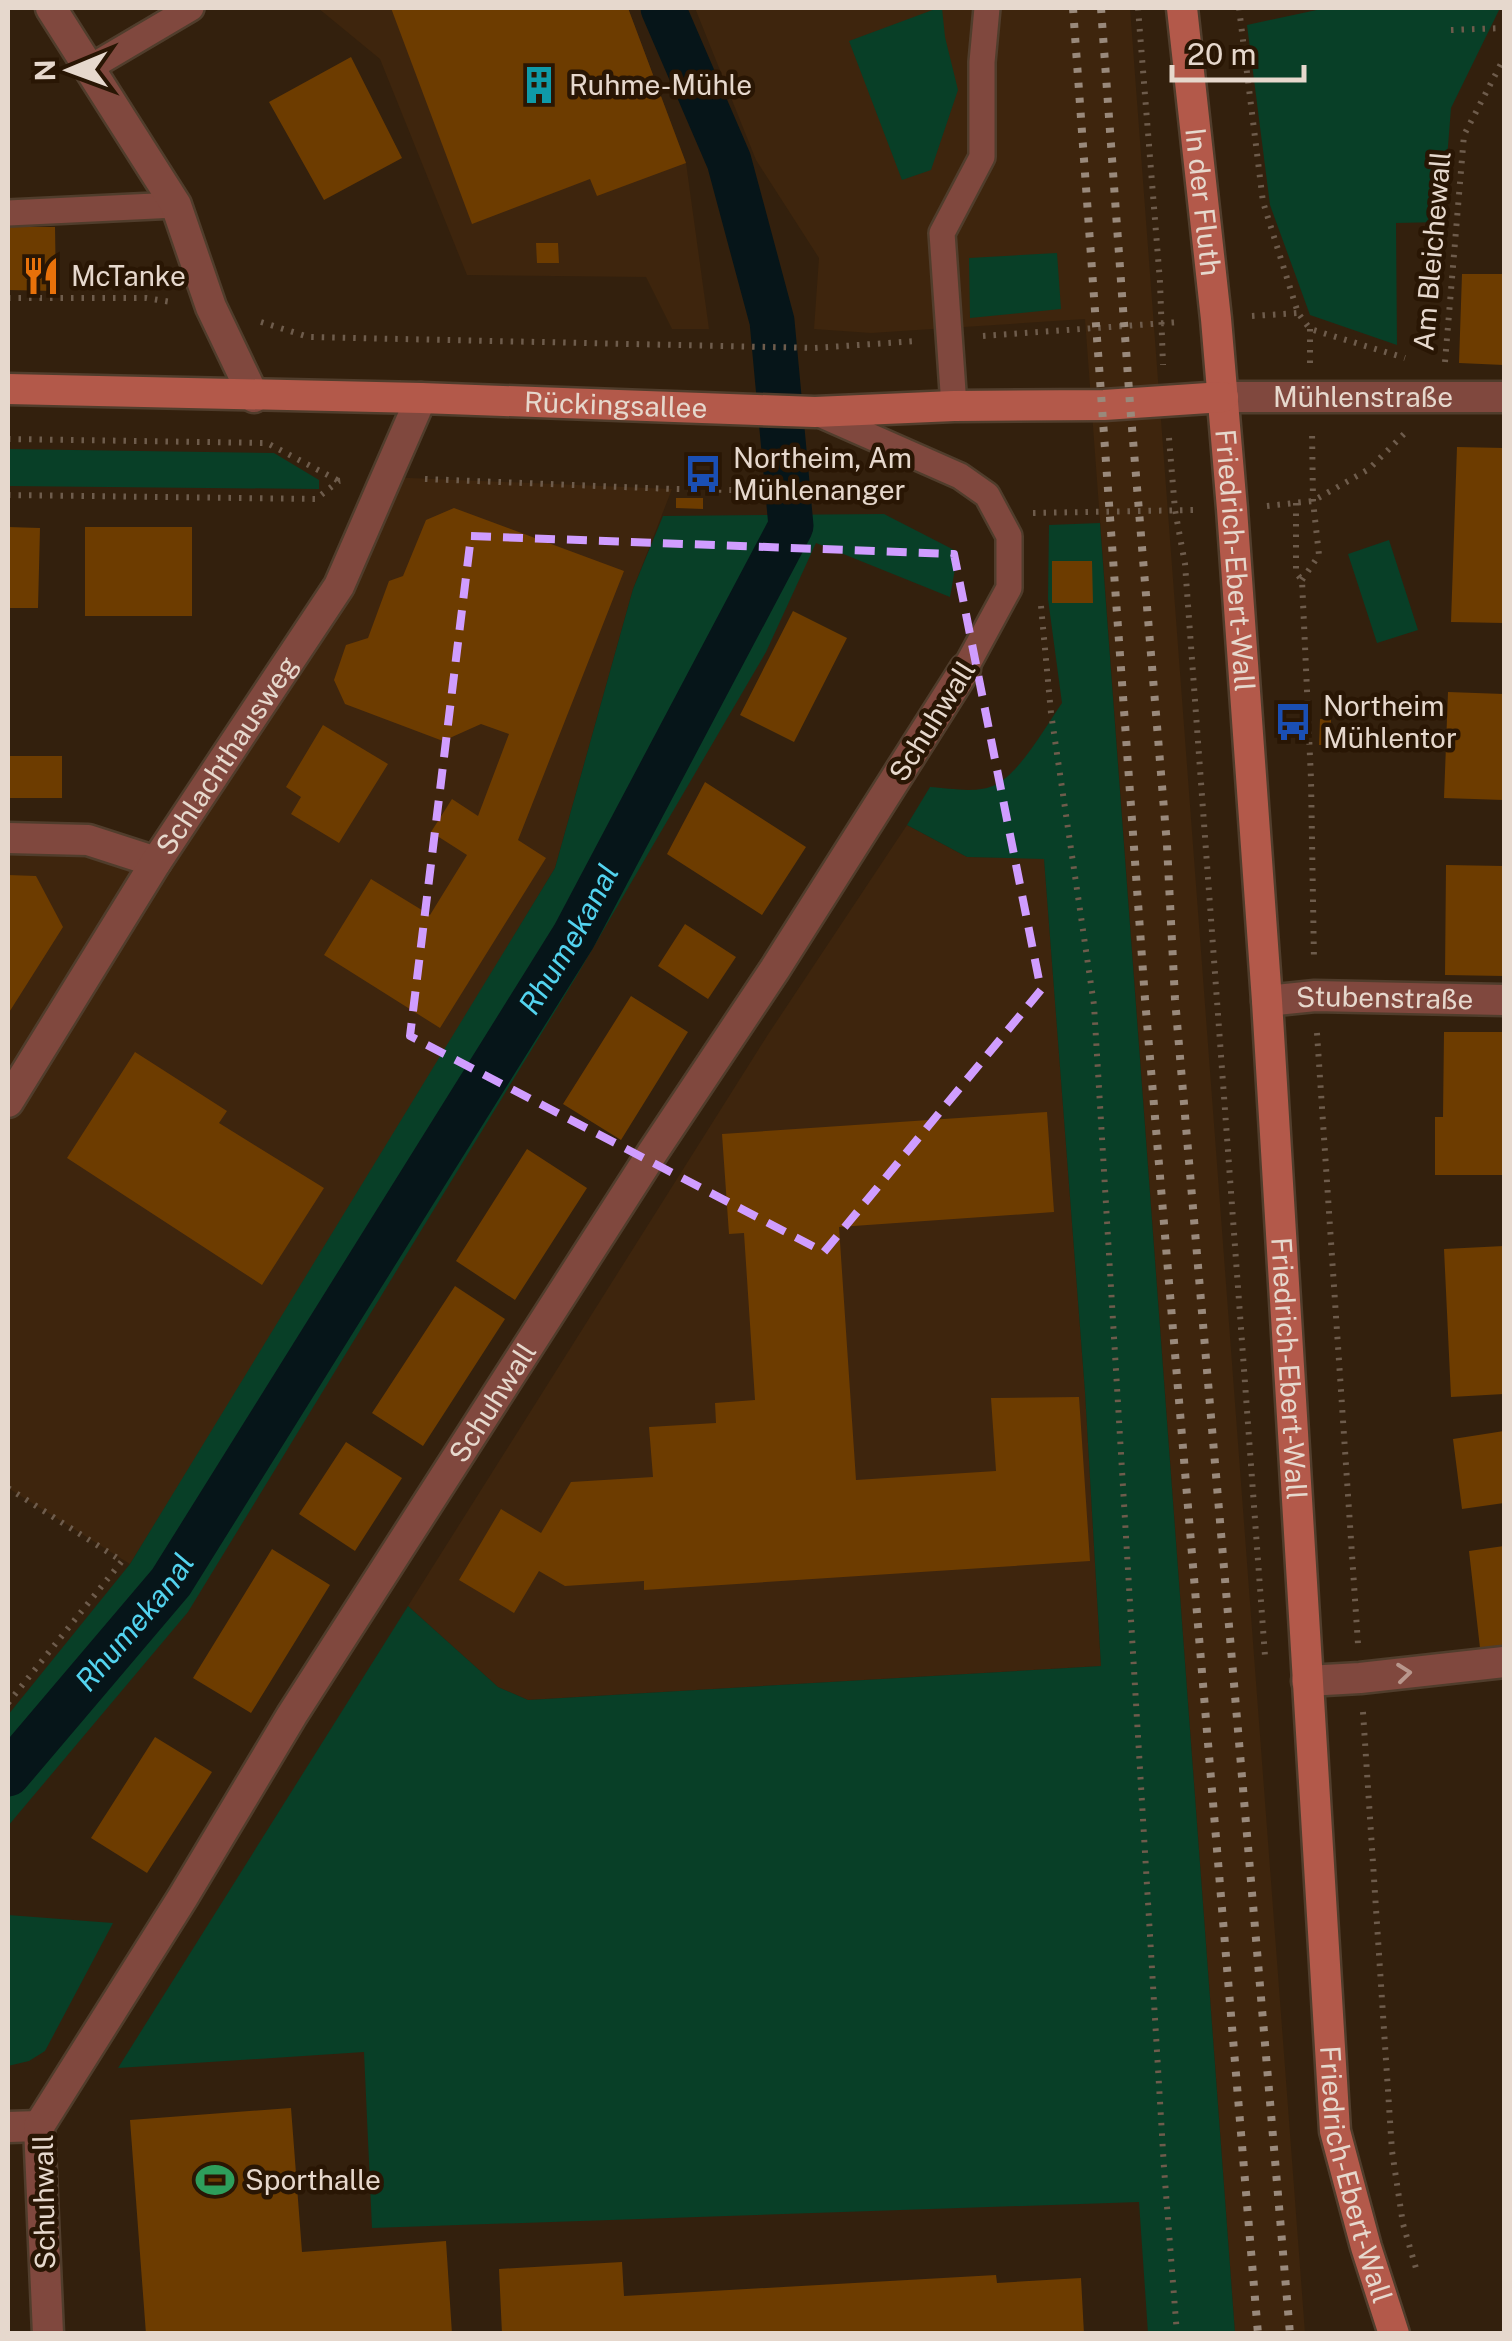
<svg xmlns="http://www.w3.org/2000/svg" width="1512" height="2341" font-family="'Public Sans',sans-serif">
<style>
.built{fill:#3e250d}
.green{fill:#083f27}
.lines{fill:none;stroke-linecap:round;stroke-linejoin:round}
.canal{stroke:#061519;stroke-width:45}
.building{fill:#6d3c00}
.lane-casing{stroke:#503d2c;stroke-width:30}
.street-casing{stroke:#503d2c;stroke-width:35}
.secondary-casing{stroke:#503d2c;stroke-width:35}
.path{stroke:#6e5c4c;stroke-width:6;stroke-dasharray:2.5 8;stroke-linecap:butt}
.lane{stroke:#80483e;stroke-width:25}
.street{stroke:#80483e;stroke-width:30}
.secondary{stroke:#b3594a;stroke-width:30}
.rail{stroke:#99897b;stroke-width:8;stroke-dasharray:5 10;stroke-linecap:butt}
.oneway{stroke:#b8978d}
.marked{fill:none;stroke:#d09dff;stroke-width:8;stroke-dasharray:20 12;stroke-linejoin:round}
.labels{text-anchor:middle;stroke-width:9;stroke-linejoin:round;paint-order:stroke}
.poi-label{font-size:28px;fill:#e6d8cd;stroke:#291604;text-anchor:start}
.street-label{font-size:28px;fill:#e6d8cd;stroke:#291604}
.water-label{font-size:30px;font-style:italic;fill:#53d3ef;stroke:#291604}
</style>
<rect width="100%" height="100%" fill="#33200d"/>
<!-- built -->
<path class="built" d="M318,8H628L686,163L709,329H672L646,277L467,275L380,59Z
M695,8H1130L1305,2333H1235L1085,319L871,333L814,329L819,258L756,160Z
M386,477L672,489L633,589L555,868L310,1275L130,1564L8,1488V838L156,861L339,586Z
M907,825L967,857L1044,858L1085,1392L1101,1666L528,1700L498,1687L408,1606L767,1036Z"/>
<!-- green -->
<path class="green" d="M938,8H942L945,37L958,90L931,170L902,180L849,41Z
M1326,8H1500L1451,108L1442,222L1396,223L1397,345L1310,315L1270,205L1247,25Z
M1057,253L1061,309L970,318L969,258Z
M8,449L274,453L319,480V489L8,486Z
M884,514L958,552L950,597L816,543L766,652L576,977L188,1612L8,1826V1715L130,1564L555,868L633,589L663,516Z
M1100,523L1235,2333H1148L1139,2202L372,2228L364,2052L118,2068L408,1606L498,1687L528,1700L1101,1666L1085,1392L1044,859L967,857L907,825L930,787C949,788 977,794 995,785C1020,773 1046,726 1062,703L1048,599L1049,525Z
M1389,540L1418,630L1377,643L1348,554Z
M8,1915L113,1923L45,2051L29,2061L8,2066Z"/>
<g class="lines">
<!-- canal -->
<path class="canal" id="s1" d="M8,1774L171,1582L574,936L791,526L772,321L729,161L663,8"/>
</g>
<!-- building -->
<path class="building" d="M391,8H628L686,163L597,196L590,179L472,224Z
M351,57L402,158L324,200L269,102Z
M8,227H55L56,291L8,290Z
M536,243H558L559,263H537Z
M1462,274H1504V365L1459,363Z
M1457,447L1504,448L1502,561H1504V623L1451,622Z
M676,498H703V509L676,508Z
M454,508L624,571L518,840L546,858L440,1028L324,955L371,879L430,915L467,855L431,832L452,799L478,816L509,734L481,724L443,741L345,704L334,680L346,645L368,638L389,581L403,576L426,520Z
M8,527L40,528L38,608H8Z
M85,527H192V616H85Z
M1052,561H1092L1093,603H1052Z
M793,611L847,638L794,742L740,715Z
M1448,692L1504,694V800L1444,798Z
M1320,719H1331V745H1319Z
M323,725L388,764L339,843L291,814L301,797L286,787Z
M8,756H62V798H8Z
M705,782L806,847L762,915L667,854Z
M1446,865L1504,866V976L1445,975Z
M8,875L36,876L63,927L8,1014Z
M685,924L736,957L708,999L658,966Z
M631,996L688,1032L621,1140L563,1104Z
M1444,1032H1504V1175H1435V1117H1443Z
M135,1052L227,1111L219,1123L324,1188L262,1285L67,1158Z
M1047,1112L1054,1212L839,1227L856,1480L996,1471L991,1398L1079,1397L1090,1561L644,1590V1581L565,1586L539,1571L514,1613L459,1580L501,1509L541,1533L571,1482L653,1477L649,1427L716,1423L715,1403L755,1400L744,1233L729,1234L722,1134Z
M527,1149L587,1188L515,1300L456,1261Z
M1504,1246V1394L1451,1397L1444,1249Z
M455,1286L505,1319L423,1446L372,1413Z
M1504,1431V1503L1462,1509L1453,1439Z
M346,1442L402,1478L355,1551L299,1514Z
M1504,1546V1645L1480,1648L1469,1551Z
M272,1549L330,1585L251,1713L193,1678Z
M155,1737L212,1772L147,1873L91,1838Z
M291,2108L302,2252L446,2241L452,2334H146L130,2120Z
M622,2262L624,2296L996,2275L997,2283L1081,2278L1084,2334H502L499,2269Z"/>
<g class="lines">
<!-- lane casing -->
<g class="lane-casing">
<path id="lane" d="M91,67L191,8
M8,213L176,205
M954,406L942,233L982,157V62L987,8
M815,412L960,476L987,495L1009,536V588L965,669"/>
</g>
<!-- street casing -->
<g class="street-casing">
<g id="street">
<path d="M51,8L176,205L211,307L254,397"/>
<path id="s2" d="M1223,397H1504"/>
<path d="M8,838L88,840L156,862"/>
<path id="s3" d="M1267,1001L1315,996L1504,1000"/>
<path id="s4" d="M8,1102L156,862L339,586L421,398"/>
<path d="M1307,1681L1360,1678L1504,1662"/>
<path d="M8,2127L39,2126"/>
<path id="s5" d="M48,2334L39,2126L183,1897L292,1715L653,1152L775,969L965,669"/>
</g>
</g>
<!-- secondary casing -->
<g class="secondary-casing">
<g id="secondary">
<path id="s6" d="M1182,8L1216,319L1232,509L1267,1001L1335,2131L1366,2247L1394,2334"/>
<path id="s7" d="M8,389L421,398L815,412L954,406L1104,405L1223,397"/>
</g>
</g>
<!-- path -->
<path class="path" d="M1138,8L1160,282L1163,365
M1239,8L1263,202L1298,313L1310,329L1405,358
M1451,30L1504,28
M8,298H146L171,302
M1252,316L1298,313
M261,322L309,337L815,348L916,341
M1310,329V363
M983,336L1180,322
M1445,362L1464,135L1504,58
M1169,438L1175,510L1185,564L1265,1656
M8,439L267,443L339,481
M425,479L672,489L907,493
M8,495L316,499L339,481L347,480
M1296,503V573L1302,580L1311,779L1314,961
M1267,506L1313,501L1369,469L1406,432
M1033,513L1195,510
M1302,580L1319,555L1313,501L1312,430
M1041,606L1051,713L1094,1005L1164,2168L1177,2334
M1317,1033L1358,1644
M8,1488L122,1561L8,1703
M1363,1712L1392,2151L1403,2224L1418,2275"/>
<!-- lane -->
<use href="#lane" class="lane"/>
<!-- street -->
<use href="#street" class="street"/>
<!-- secondary -->
<use href="#secondary" class="secondary"/>
<!-- rail -->
<path class="rail" d="M1073,8L1145,999L1258,2334
M1101,8L1130,404L1167,845L1175,999L1290,2334"/>
</g>
<!-- one-way arrows -->
<defs><path id="oneway-chevron" d="M-2-3.5L2.5 0L-2 3.5" fill="none" stroke-width="1.6" stroke-linecap="round" stroke-linejoin="round" transform="scale(2.5)"/></defs>
<use class="oneway" href="#oneway-chevron" transform="translate(1404 1673) rotate(-6)"/>
<!-- marked area -->
<path class="marked" d="M471,536L954,554L1041,990L824,1252L410,1036Z"/>
<!-- icons -->
<defs>
<g id="building-bare" transform="scale(3)"><path d="M-4-6H4V6H1V3H-1V6H-4ZM-2.5-4.3h1.7v1.8h-1.7ZM.8-4.3h1.7v1.8H.8ZM-2.5-1h1.7V.8h-1.7ZM.8-1h1.7V.8H.8Z" fill="#0f9aa8" stroke="#291604" stroke-width="2.5" paint-order="stroke"/></g>
<g id="restaurant-bare" transform="scale(3)"><path d="M-5-6h1v4h1v-4h1v4h1v-4h1v5L-1.5 .5V6h-2V.5L-5-1ZM5-6V6H3V1.5H1.5Q1.5-4 5-6Z" fill="#e8710a" stroke="#291604" stroke-width="2.5" paint-order="stroke"/></g>
<g id="bus-bare" transform="scale(3)"><path d="M-5-6H5V4H4V6H2V4H-2V6H-4V4H-5ZM-3.5-4V0h7V-4ZM-3.5 1.2v1.5H-2V1.2ZM2 1.2v1.5H3.5V1.2Z" fill="#1a4fb4" stroke="#291604" stroke-width="2.5" paint-order="stroke"/></g>
<g id="stadium-bare" transform="scale(3)"><path d="M0-5a6.5 5 0 1 0 0 10a6.5 5 0 1 0 0-10ZM-3.5-1.8h7v3.6h-7Z" fill="#2e9e5b" stroke="#291604" stroke-width="2.5" paint-order="stroke"/></g>
</defs>
<g fill-rule="evenodd">
<use href="#building-bare" x="539" y="85"/>
<use href="#restaurant-bare" x="41" y="276"/>
<use href="#bus-bare" x="703" y="474"/>
<use href="#bus-bare" x="1293" y="722"/>
<use href="#stadium-bare" x="215" y="2180"/>
</g>
<g class="labels">
<!-- poi labels -->
<g class="poi-label">
<text x="569" y="95">Ruhme-Mühle</text>
<text x="71" y="286">McTanke</text>
<text x="733" y="468">Northeim, Am<tspan x="733" dy="32">Mühlenanger</tspan></text>
<text x="1323" y="716">Northeim<tspan x="1323" dy="32">Mühlentor</tspan></text>
<text x="245" y="2190">Sporthalle</text>
</g>
<!-- street labels -->
<g class="street-label">
<text dy="10" stroke="none"><textPath href="#s6" startOffset="195">In der Fluth</textPath></text>
<text transform="translate(1432 251) rotate(-85)" y="10">Am Bleichewall</text>
<text dy="10" stroke="none"><textPath href="#s2" startOffset="140">Mühlenstraße</textPath></text>
<text dy="10" stroke="none"><textPath href="#s7" startOffset="608">Rückingsallee</textPath></text>
<text dy="10" stroke="none"><textPath href="#s6" startOffset="555">Friedrich-Ebert-Wall</textPath></text>
<text transform="translate(932 721) rotate(-58)" y="10">Schuhwall</text>
<text dy="10" stroke="none"><textPath href="#s4" startOffset="410">Schlachthausweg</textPath></text>
<text dy="10" stroke="none"><textPath href="#s3" startOffset="118">Stubenstraße</textPath></text>
<text dy="10" stroke="none"><textPath href="#s6" startOffset="1365">Friedrich-Ebert-Wall</textPath></text>
<text dy="10" stroke="none"><textPath href="#s5" startOffset="1062">Schuhwall</textPath></text>
<text dy="10" stroke="none"><textPath href="#s6" startOffset="2175">Friedrich-Ebert-Wall</textPath></text>
<text transform="translate(44 2202) rotate(-91)" y="10">Schuhwall</text>
</g>
<!-- water labels -->
<g class="water-label">
<text dy="10" stroke="none"><textPath href="#s1" startOffset="1008">Rhumekanal</textPath></text>
<text dy="10" stroke="none"><textPath href="#s1" startOffset="198">Rhumekanal</textPath></text>
</g>
</g>
<!-- border -->
<rect width="1512" height="2341" fill="none" stroke="#e6d8cd" stroke-width="20"/>
<!-- north arrow -->
<g transform="translate(70 70) rotate(269)" stroke="#291604" stroke-width="8" paint-order="stroke">
<path d="M0-8L18 38L0 25L-18 38Z" fill="#e6d8cd"/>
<text y="-15" font-size="28" font-weight="bold" text-anchor="middle" fill="#e6d8cd">N</text>
</g>
<!-- scale -->
<path d="M1172 65v15h132v-15" fill="none" stroke="#e6d8cd" stroke-width="5"/>
<text x="1187" y="65" font-size="30" fill="#e6d8cd" stroke="#291604" stroke-width="8" paint-order="stroke">20 m</text>
</svg>
